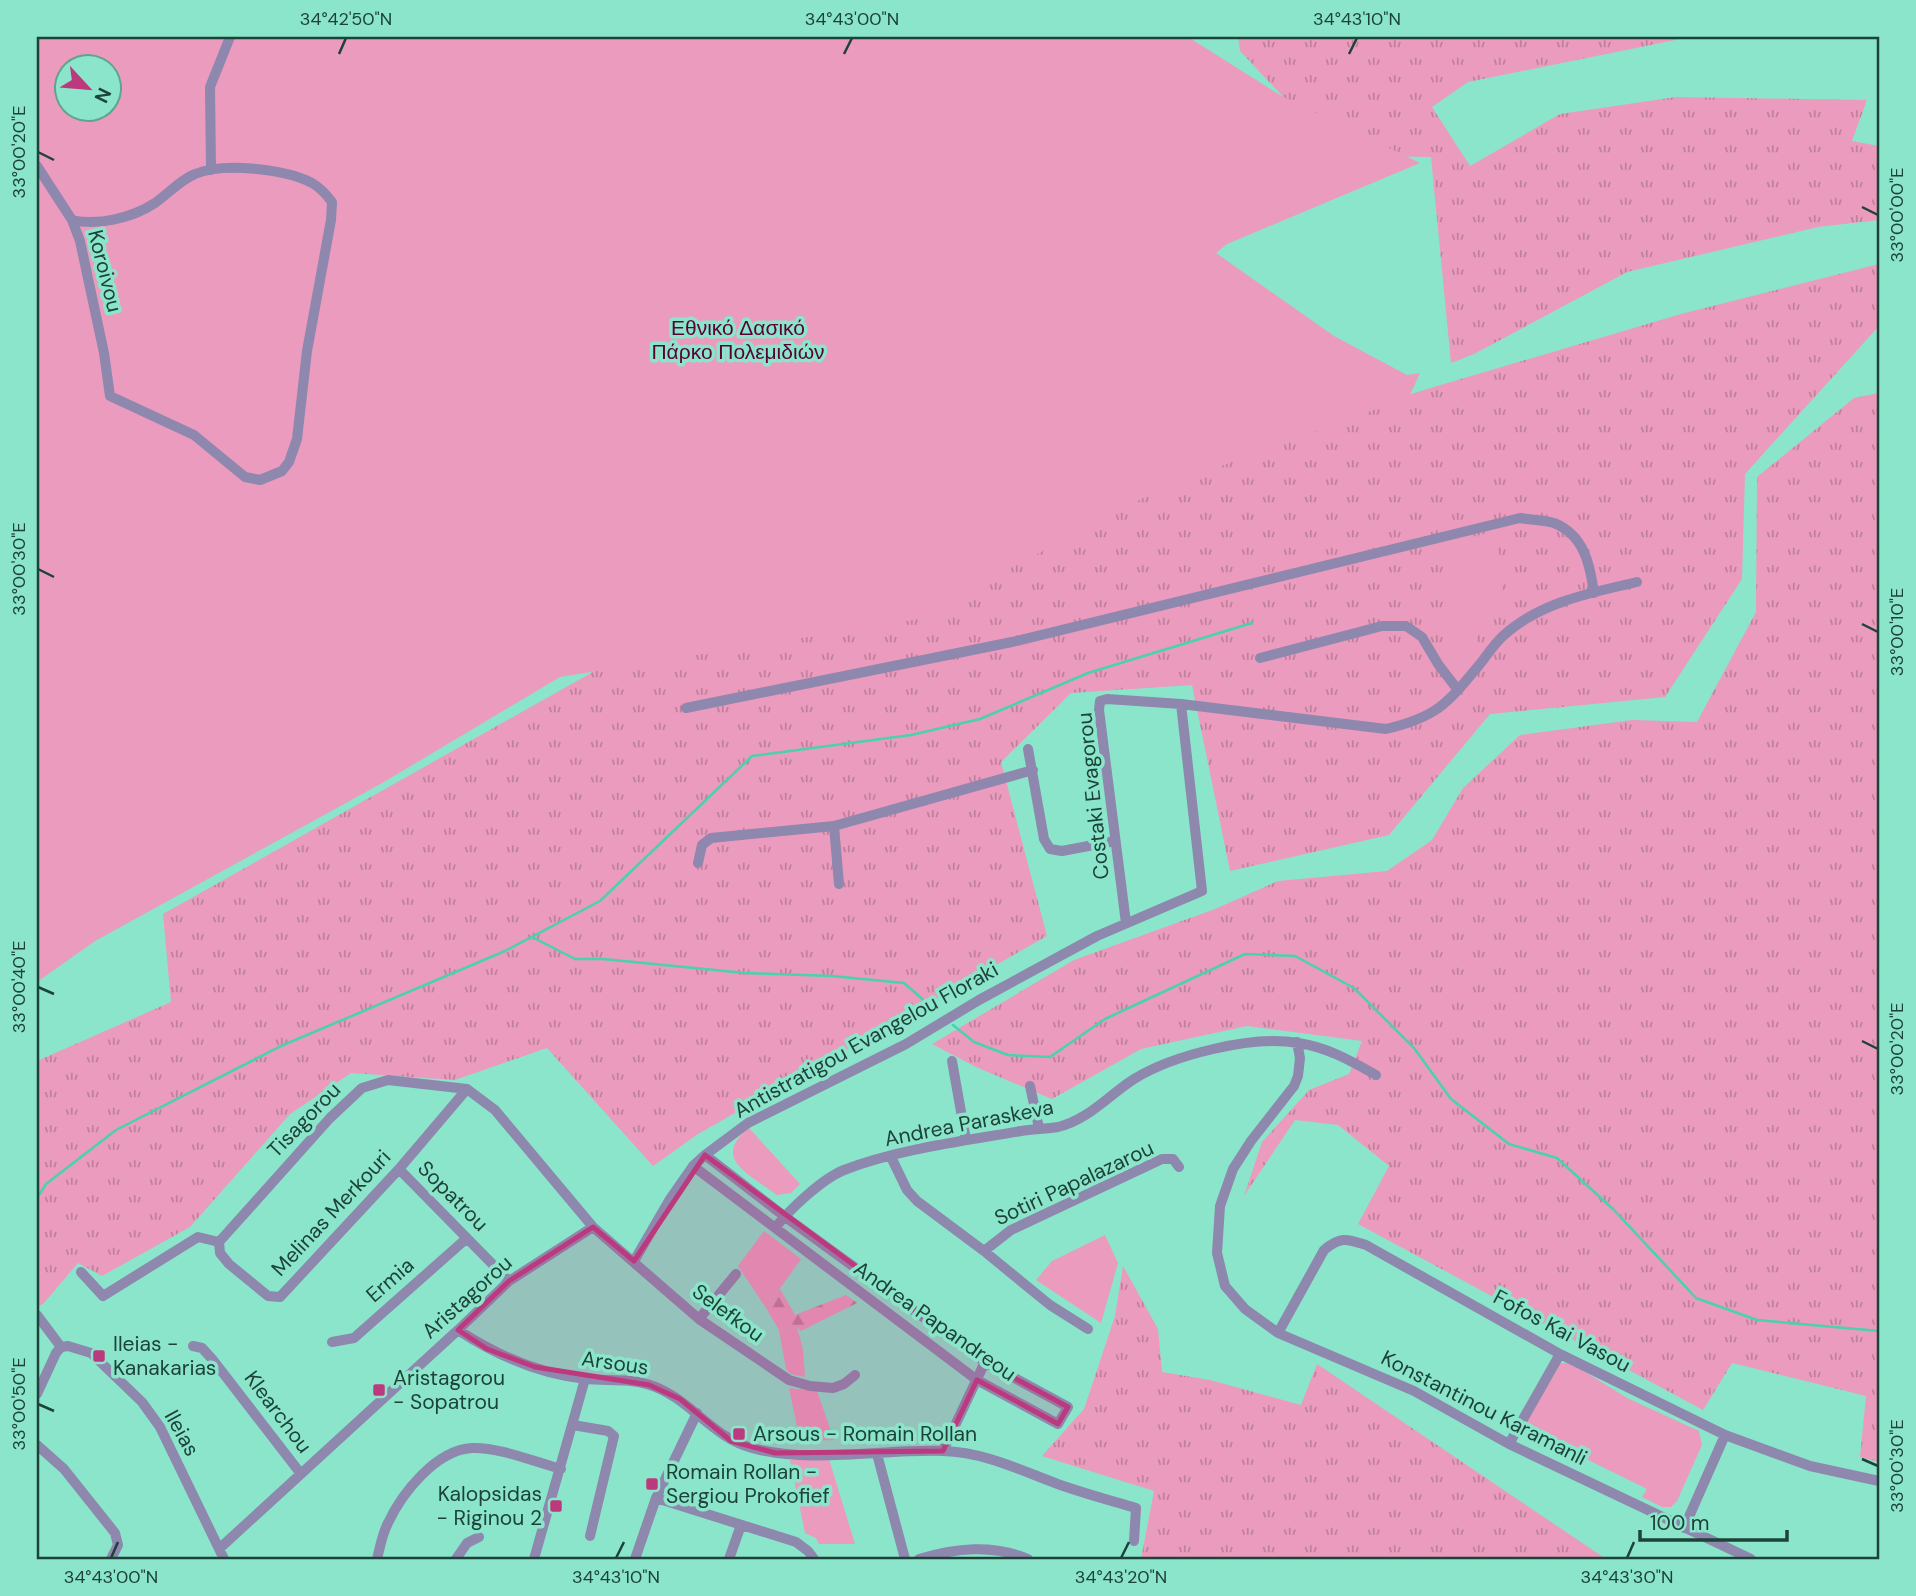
<svg xmlns="http://www.w3.org/2000/svg" width="1916" height="1596" font-family="'DM Sans',sans-serif">
<style>
.grass{fill:url(#grass-tufts)}
.forest{fill:url(#forest-firs)}
.green{fill:#eb9bbd;fill-rule:evenodd}
.lines{fill:none;stroke-linecap:round;stroke-linejoin:round}
.stream{stroke:#48d2af;stroke-width:2.5}
.minor{stroke:#8e87ae;stroke-width:10}
.marked{fill:#bd397d;fill-opacity:0.2;stroke:#bd397d;stroke-width:5;stroke-linejoin:round}
.ticks{fill:none;stroke:#1d4339;stroke-width:2.5}
.poi-dot{fill:#bd397d;stroke:#8be5ca;stroke-width:2.5}
.labels{text-anchor:middle;stroke-width:7;stroke-linejoin:round;paint-order:stroke}
.street-label{font-size:21px;fill:#1d4339;stroke:#8be5ca}
.park-label{font-size:21px;fill:#5b0035;stroke:#8be5ca}
.poi-label{font-size:21px;fill:#1d4339;stroke:#8be5ca;text-anchor:start}
.neatline{fill:none;stroke:#1d4339;stroke-width:2.5}
.ticks-label{font-size:18px;text-anchor:middle;fill:#1d4339}
</style>
<defs>
<pattern id="grass-tufts" width="24" height="20" patternUnits="userSpaceOnUse" patternTransform="scale(1.75)"><rect width="24" height="20" fill="#eb9bbd"/><path d="M3 7l-1-3M5 7V3M7 7l1-3M15 17l-1-3M17 17v-4M19 17l1-3" fill="none" stroke="#be809b"/></pattern>
<pattern id="forest-firs" width="22" height="20" patternUnits="userSpaceOnUse" patternTransform="scale(1.75)"><rect width="22" height="20" fill="#eb9bbd"/><path d="M5 1l3.5 6h-7zM16 11l3.5 6h-7z" fill="#be809b"/></pattern>
</defs>
<rect width="100%" height="100%" fill="#8be5ca"/>
<!-- grass -->
<path class="grass" d="M1238,37H1690L1468,82L1432,107L1470,166L1560,114L1676,97L1867,100L1852,141L1879,146V220L1818,227L1627,272L1474,354L1451,363L1431,157L1373,156L1308,123L1240,51Z
M1879,264V326L1745,474L1742,579L1665,697L1490,714L1389,835L1230,871L1192,685L1071,693L1001,762L1047,936L698,1134L653,1166L547,1048L455,1080L351,1073L290,1114L190,1227L102,1276L78,1263L44,1303L37,1308V1061L171,1002L163,914L623,655L852,567L1434,387L1681,314Z
M1879,393V1462L1860,1457L1866,1396L1732,1363L1703,1410L1358,1224L1389,1166L1338,1125L1295,1120L1244,1196L1262,1142L1309,1090L1349,1074L1362,1041L1247,1026L1141,1049L1052,1099L976,1067L932,1044L1074,960L1215,909L1278,881L1387,871L1432,840L1463,788L1520,735L1632,720L1697,722L1756,612L1757,477L1854,398Z
M1123,1266L1158,1329L1162,1372L1210,1380L1301,1405L1317,1364L1606,1559H1141L1154,1491L1042,1456L1084,1409L1115,1316Z"/>
<!-- forest -->
<path class="forest" d="M780,1289L795,1315L846,1295L857,1303L801,1331L797,1327L779,1330L766,1308Z"/>
<!-- green -->
<path class="green" d="M37,37H1188L1280,95L1420,163L1227,244L1216,253L1334,336L1407,375L1420,373L1409,397L1164,487L913,620L560,677L384,782L95,941L37,982ZM66,66H108V108H66Z
M1497,531L1505,615L1497,616L1477,637L1478,647C1469,658 1464,670 1448,664L1443,544Z
M749,1128L800,1184L791,1193L777,1195C751,1175 710,1159 749,1128Z
M764,1231L801,1259L766,1308L738,1266Z
M1105,1235L1118,1263L1101,1323L1036,1280L1052,1261Z
M797,1327L803,1350L805,1377L791,1374L786,1369L779,1330Z
M1558,1363H1571L1627,1398L1699,1431L1702,1445L1677,1501L1671,1507H1662L1642,1497L1647,1489L1564,1448L1559,1455L1523,1436L1521,1427Z
M789,1388L817,1391L834,1440L800,1441Z
M829,1459L855,1544H819L816,1538L805,1533L790,1460Z"/>
<g class="lines">
<!-- stream -->
<path class="stream" d="M532,937L575,959H603L745,973L832,976L904,983L935,1010
M953,1025L974,1042L1008,1055L1050,1057L1105,1019L1245,954L1295,956L1354,988L1414,1048L1451,1099L1509,1144L1557,1158L1614,1210L1696,1298L1757,1320L1879,1331
M37,1198L46,1184L116,1130L281,1046L505,951L600,901L752,756L911,735L980,719L1088,673L1252,623"/>
<!-- minor -->
<path class="minor" d="M37,166L72,220L80,241L104,353L110,396L194,435L245,477L260,480L282,471L289,462L297,439L307,351L331,220L332,202C326,194 321,188 312,183C285,169 223,162 195,174C180,180 168,194 155,203C132,218 98,226 72,220
M211,170L210,87L230,37
M1260,658L1382,626H1406L1422,637L1438,664L1458,690
M686,708L1012,642L1520,518C1531,520 1544,520 1554,523C1584,535 1590,564 1594,593
M1028,749L1044,839L1050,849L1062,851L1115,841
M834,826L839,884
M698,863L702,845L711,838L834,826L1033,770
M1126,923L1099,710L1100,701L1107,699L1181,704L1386,729C1437,717 1447,704 1480,664C1487,655 1495,643 1504,635C1541,602 1590,593 1637,582
M1297,1042L1300,1058L1298,1076L1294,1086L1251,1141L1233,1169L1220,1206L1217,1253L1225,1286L1245,1309L1278,1333L1414,1391L1509,1444L1751,1559
M952,1061L966,1140
M1030,1086L1039,1128
M891,1157L907,1190L917,1201L984,1251L1050,1305L1088,1329
M693,1166L977,1380L1058,1424L1068,1407L985,1362L784,1216L705,1155
M399,1169L509,1281
M775,1228C790,1209 822,1179 844,1170C898,1149 964,1141 1021,1131C1033,1129 1046,1129 1058,1127C1088,1120 1109,1095 1134,1079C1173,1055 1252,1035 1298,1043C1327,1047 1351,1061 1376,1075
M219,1242L330,1118L362,1088L388,1080L467,1089L495,1110L593,1227L699,1319L789,1380L810,1386L833,1388L844,1384L855,1375
M219,1242L220,1253L229,1264L268,1296L280,1297L399,1169L467,1089
M984,1251L1011,1230L1162,1159H1173L1179,1167
M634,1261L670,1199L693,1166L705,1155L748,1123L906,1044L979,1000L1097,936L1202,891L1181,704
M81,1272L103,1296L198,1237L219,1242
M37,1315L61,1347
M699,1319L736,1274
M458,1330C496,1355 540,1374 586,1379C607,1381 629,1378 650,1385C690,1398 711,1437 752,1448C811,1464 883,1449 943,1451C983,1452 1018,1469 1055,1483C1082,1493 1109,1500 1136,1508L1134,1541
M1278,1333L1324,1250C1341,1236 1347,1239 1366,1245L1560,1354L1725,1435L1810,1466L1879,1481
M332,1342L354,1338L467,1238
M193,1346L202,1348L213,1360L301,1474
M37,1394L56,1353L61,1347L68,1346L91,1353L142,1402L160,1427L224,1559
M573,1425L608,1431L614,1436L590,1536
M1509,1444L1560,1354
M37,1445L64,1469L115,1533L118,1545L111,1559
M943,1451L985,1362
M877,1454L905,1559
M656,1498L796,1542L808,1551L814,1559
M1684,1528L1725,1435
M220,1548L458,1330L509,1281L593,1227
M377,1559C380,1548 382,1534 388,1523C402,1493 436,1450 472,1448C499,1447 535,1462 561,1469
M456,1559L467,1543L479,1537
M534,1559L585,1379
M635,1559L656,1498L697,1413
M729,1559L741,1525
M919,1559C956,1548 992,1544 1028,1559"/>
</g>
<!-- marked area -->
<path class="marked" d="M705,1155L985,1362L1068,1407L1058,1424L977,1380L943,1451L775,1453L731,1441L680,1399L649,1385L535,1367L487,1349L458,1330L509,1281L593,1227L634,1261Z"/>
<!-- ticks -->
<path class="ticks" d="M339,54L346,38M844,54L852,38M1349,54L1357,38M38,152L54,160M1862,207L1878,215M38,569L54,577M1862,624L1878,632M38,987L54,994M1862,1041L1878,1049M38,1404L54,1411M1862,1459L1878,1466M111,1558L118,1542M616,1558L624,1542M1121,1558L1129,1542M1627,1558L1634,1542"/>
<!-- markers -->
<g class="poi-dot">
<rect x="92" y="1349" width="14" height="14" rx="3.5"/>
<rect x="372" y="1383" width="14" height="14" rx="3.5"/>
<rect x="732" y="1427" width="14" height="14" rx="3.5"/>
<rect x="645" y="1477" width="14" height="14" rx="3.5"/>
<rect x="549" y="1499" width="14" height="14" rx="3.5"/>
</g>
<g class="labels">
<!-- street labels -->
<g class="street-label">
<text transform="translate(105 271) rotate(76)" y="7">Koroivou</text>
<text transform="translate(1093 796) rotate(-96)" y="7">Costaki Evagorou</text>
<text transform="translate(866 1040) rotate(-29)" y="7">Antistratigou Evangelou Floraki</text>
<text transform="translate(304 1120) rotate(-46)" y="7">Tisagorou</text>
<text transform="translate(969 1123) rotate(-11)" y="7">Andrea Paraskeva</text>
<text transform="translate(1074 1183) rotate(-25)" y="7">Sotiri Papalazarou</text>
<text transform="translate(453 1196) rotate(45)" y="7">Sopatrou</text>
<text transform="translate(331 1213) rotate(-47)" y="7">Melinas Merkouri</text>
<text transform="translate(390 1280) rotate(-41)" y="7">Ermia</text>
<text transform="translate(467 1297) rotate(-42)" y="7">Aristagorou</text>
<text transform="translate(728 1313) rotate(36)" y="7">Selefkou</text>
<text transform="translate(935 1321) rotate(35)" y="7">Andrea Papandreou</text>
<text transform="translate(1562 1331) rotate(28)" y="7">Fofos Kai Vasou</text>
<text transform="translate(615 1363) rotate(8)" y="7">Arsous</text>
<text transform="translate(1484 1408) rotate(27)" y="7">Konstantinou Karamanli</text>
<text transform="translate(278 1412) rotate(53)" y="7">Klearchou</text>
<text transform="translate(182 1433) rotate(61)" y="7">Ileias</text>
</g>
<!-- park labels -->
<g class="park-label">
<text x="738" y="335">Εθνικό Δασικό<tspan x="738" dy="24">Πάρκο Πολεμιδιών</tspan></text>
</g>
<!-- poi labels -->
<g class="poi-label">
<text x="113" y="1351">Ileias -<tspan x="113" dy="24">Kanakarias</tspan></text>
<text x="393" y="1385">Aristagorou<tspan x="393" dy="24">- Sopatrou</tspan></text>
<text x="753" y="1441">Arsous - Romain Rollan</text>
<text x="666" y="1479">Romain Rollan -<tspan x="666" dy="24">Sergiou Prokofief</tspan></text>
<text x="542" y="1501" text-anchor="end">Kalopsidas<tspan x="542" dy="24">- Riginou 2</tspan></text>
</g>
</g>
<!-- border -->
<rect width="1916" height="1596" fill="none" stroke="#8be5ca" stroke-width="77"/>
<!-- north arrow -->
<g transform="translate(88 88) rotate(116)"><circle r="33" fill="#8be5ca" stroke="#5fa490" stroke-width="2"/>
<path d="M0-5L12 26L0 18L-12 26Z" fill="#bd397d"/>
<text y="-10" font-size="19" font-weight="bold" text-anchor="middle" fill="#1d4339">N</text>
</g>
<!-- scale -->
<path d="M1640 1530v10h147v-10" fill="none" stroke="#1d4339" stroke-width="3.5"/>
<text x="1650" y="1530" font-size="21" fill="#1d4339" stroke="#8be5ca" stroke-width="5" paint-order="stroke">100 m</text>
<rect x="38" y="38" width="1840" height="1520" class="neatline"/>
<g class="ticks-label">
<text x="346" y="25">34°42'50"N</text>
<text x="852" y="25">34°43'00"N</text>
<text x="1357" y="25">34°43'10"N</text>
<text transform="translate(19 152) rotate(-90)" y="6">33°00'20"E</text>
<text transform="translate(1897 215) rotate(-90)" y="6">33°00'00"E</text>
<text transform="translate(19 569) rotate(-90)" y="6">33°00'30"E</text>
<text transform="translate(1897 632) rotate(-90)" y="6">33°00'10"E</text>
<text transform="translate(19 987) rotate(-90)" y="6">33°00'40"E</text>
<text transform="translate(1897 1049) rotate(-90)" y="6">33°00'20"E</text>
<text transform="translate(19 1404) rotate(-90)" y="6">33°00'50"E</text>
<text transform="translate(1897 1466) rotate(-90)" y="6">33°00'30"E</text>
<text x="111" y="1583">34°43'00"N</text>
<text x="616" y="1583">34°43'10"N</text>
<text x="1121" y="1583">34°43'20"N</text>
<text x="1627" y="1583">34°43'30"N</text>
</g>
</svg>
